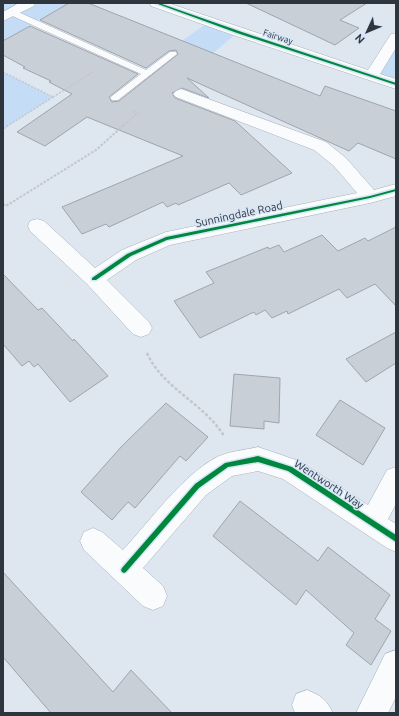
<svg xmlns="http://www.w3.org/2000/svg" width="399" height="716" font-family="Ubuntu,sans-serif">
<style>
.green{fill:#c5dcf6}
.building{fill:#c9cfd6;stroke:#9fa5ac}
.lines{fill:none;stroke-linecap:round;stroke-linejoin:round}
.lane-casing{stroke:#a9b0b7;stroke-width:1}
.street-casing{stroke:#a9b0b7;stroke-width:1}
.path-far2{stroke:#c3c6cb;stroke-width:1.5;stroke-dasharray:2 1.5;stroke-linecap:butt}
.path-far1{stroke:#c3c6cb;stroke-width:2;stroke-dasharray:2.5 1.5;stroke-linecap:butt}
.path{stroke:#c3c6cb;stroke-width:2.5;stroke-dasharray:3 2;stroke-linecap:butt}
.lane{fill:#fafbfd;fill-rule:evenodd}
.street{fill:#fafbfd;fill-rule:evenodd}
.cycleway-casing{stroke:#d6e6f7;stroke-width:3}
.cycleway{fill:#00873e;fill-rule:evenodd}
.labels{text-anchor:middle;stroke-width:3;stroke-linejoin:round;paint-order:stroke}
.far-street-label{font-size:9px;fill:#2f353c;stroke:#d6e6f7}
.street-label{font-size:11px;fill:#2f353c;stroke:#d6e6f7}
</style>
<rect width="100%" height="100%" fill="#dee6ef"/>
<!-- green -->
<path class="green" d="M3,3H69L3,41Z
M209,22L238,32L204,61L170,49Z
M396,37V84L371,76Z
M3,72L53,97L3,129Z"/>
<!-- building -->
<path class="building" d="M69,3H88L320,96L325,86L396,111V159L358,143L349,151L187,78L209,98L182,88L172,93L175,98L235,121L292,173L241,195L229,183L178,205L176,203L167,207L163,202L109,227L106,224L82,234L62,207L183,156L87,117L45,146L17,132L72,94L49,82L51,81L23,68L25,67L3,55V41L30,26L138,74L109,97L112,102L119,101L178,54L176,50L169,51L146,68L40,20Z
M246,3H367L340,20L359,28L335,45Z
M396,227V306L375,284L347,298L339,289L288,314L287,311L272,318L265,310L256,315L254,312L200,338L174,301L214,283L206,272L268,247L269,249L279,245L284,252L322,235L338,251L365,238L368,241Z
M3,274L38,310L42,308L73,341L74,339L108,376L70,402L38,364L34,367L29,361L22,366L3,344Z
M396,332V363L366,382L346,359Z
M234,374L280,378L279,423L264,421V429L230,426Z
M340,400L385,428L363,465L316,435Z
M166,403L208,437L186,461L180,456L135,508L128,502L112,520L81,492L122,446Z
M240,501L318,561L328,547L390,595L375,619L391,631L371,665L346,645L354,633L306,590L296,605L213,536Z
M3,572L113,692L131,670L172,713H51L3,657Z"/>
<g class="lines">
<!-- lane casing -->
<g class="lane-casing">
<path id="lane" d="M8,10H14L146,70L170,52H176L177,54L118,100H112L110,98L112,96L141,74L8,14Z"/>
</g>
<!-- street casing -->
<g class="street-casing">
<path id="street" d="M19,3H35L34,6L3,21V12Z
M150,3H168L368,70L391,34L396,33V48L380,74L396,79V89L233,35L151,6Z
M181,89L326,142L346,158L374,190L396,184V196L370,203L170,245L136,260L107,280L149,322L152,328L149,334L141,337L133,334L87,284L30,231L28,226L30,221L37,219L44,221L95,268L122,250L166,232L357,193L334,166L314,150L176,97L173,94L176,91Z
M258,447L299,461L368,505L387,470L396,467V504L388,519L396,524V552L387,548L283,479L258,471L232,476L206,495L143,568L163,586L167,596L163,606L153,610L143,606L84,550L80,541L84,532L93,528L102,532L123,550C150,521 184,473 219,456C231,451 245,450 258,447Z
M396,650V697L388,713H356L385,654Z
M307,690C320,695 327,700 333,713H295L292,705L296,694Z"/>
</g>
<!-- path-far2 -->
<path class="path-far2" d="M3,72L53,97L9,125
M53,97L93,72
M124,125L138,113L132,111"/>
<!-- path-far1 -->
<path class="path-far1" d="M3,129L10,124
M3,204L6,206L96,150L125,124"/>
<!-- path -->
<path class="path" d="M147,353C162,388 204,403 224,436"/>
<!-- lane -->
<use href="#lane" class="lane"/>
<!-- street -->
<use href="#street" class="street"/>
<!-- cycleway casing -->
<g class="cycleway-casing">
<path id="cycleway" d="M155,3H159L239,31L396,83V85L237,33Z
M396,189V191L370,198L167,240L131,256L96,280H92V278L127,254L166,237L370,196Z
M258,456L292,467L396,535V542L288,471L258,462L228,467L199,488L126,572L124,573L122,572L121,570L122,568L195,484L225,463Z"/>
</g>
<!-- cycleway -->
<use href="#cycleway" class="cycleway"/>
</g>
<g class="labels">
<!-- far-street labels -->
<g class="far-street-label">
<text transform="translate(278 37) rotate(18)" y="3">Fairway</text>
</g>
<!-- street labels -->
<g class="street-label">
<text transform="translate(239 214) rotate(-12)" y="4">Sunningdale Road</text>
<text transform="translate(329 484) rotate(33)" y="4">Wentworth Way</text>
</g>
</g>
<!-- border -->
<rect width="399" height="716" fill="none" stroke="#2f353c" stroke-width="8"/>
<!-- north arrow -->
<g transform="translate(367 32) rotate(226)" stroke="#d6e6f7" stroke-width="3" paint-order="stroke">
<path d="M0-3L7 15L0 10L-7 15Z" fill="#2f353c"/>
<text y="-6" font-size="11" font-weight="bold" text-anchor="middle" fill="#2f353c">N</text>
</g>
</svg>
